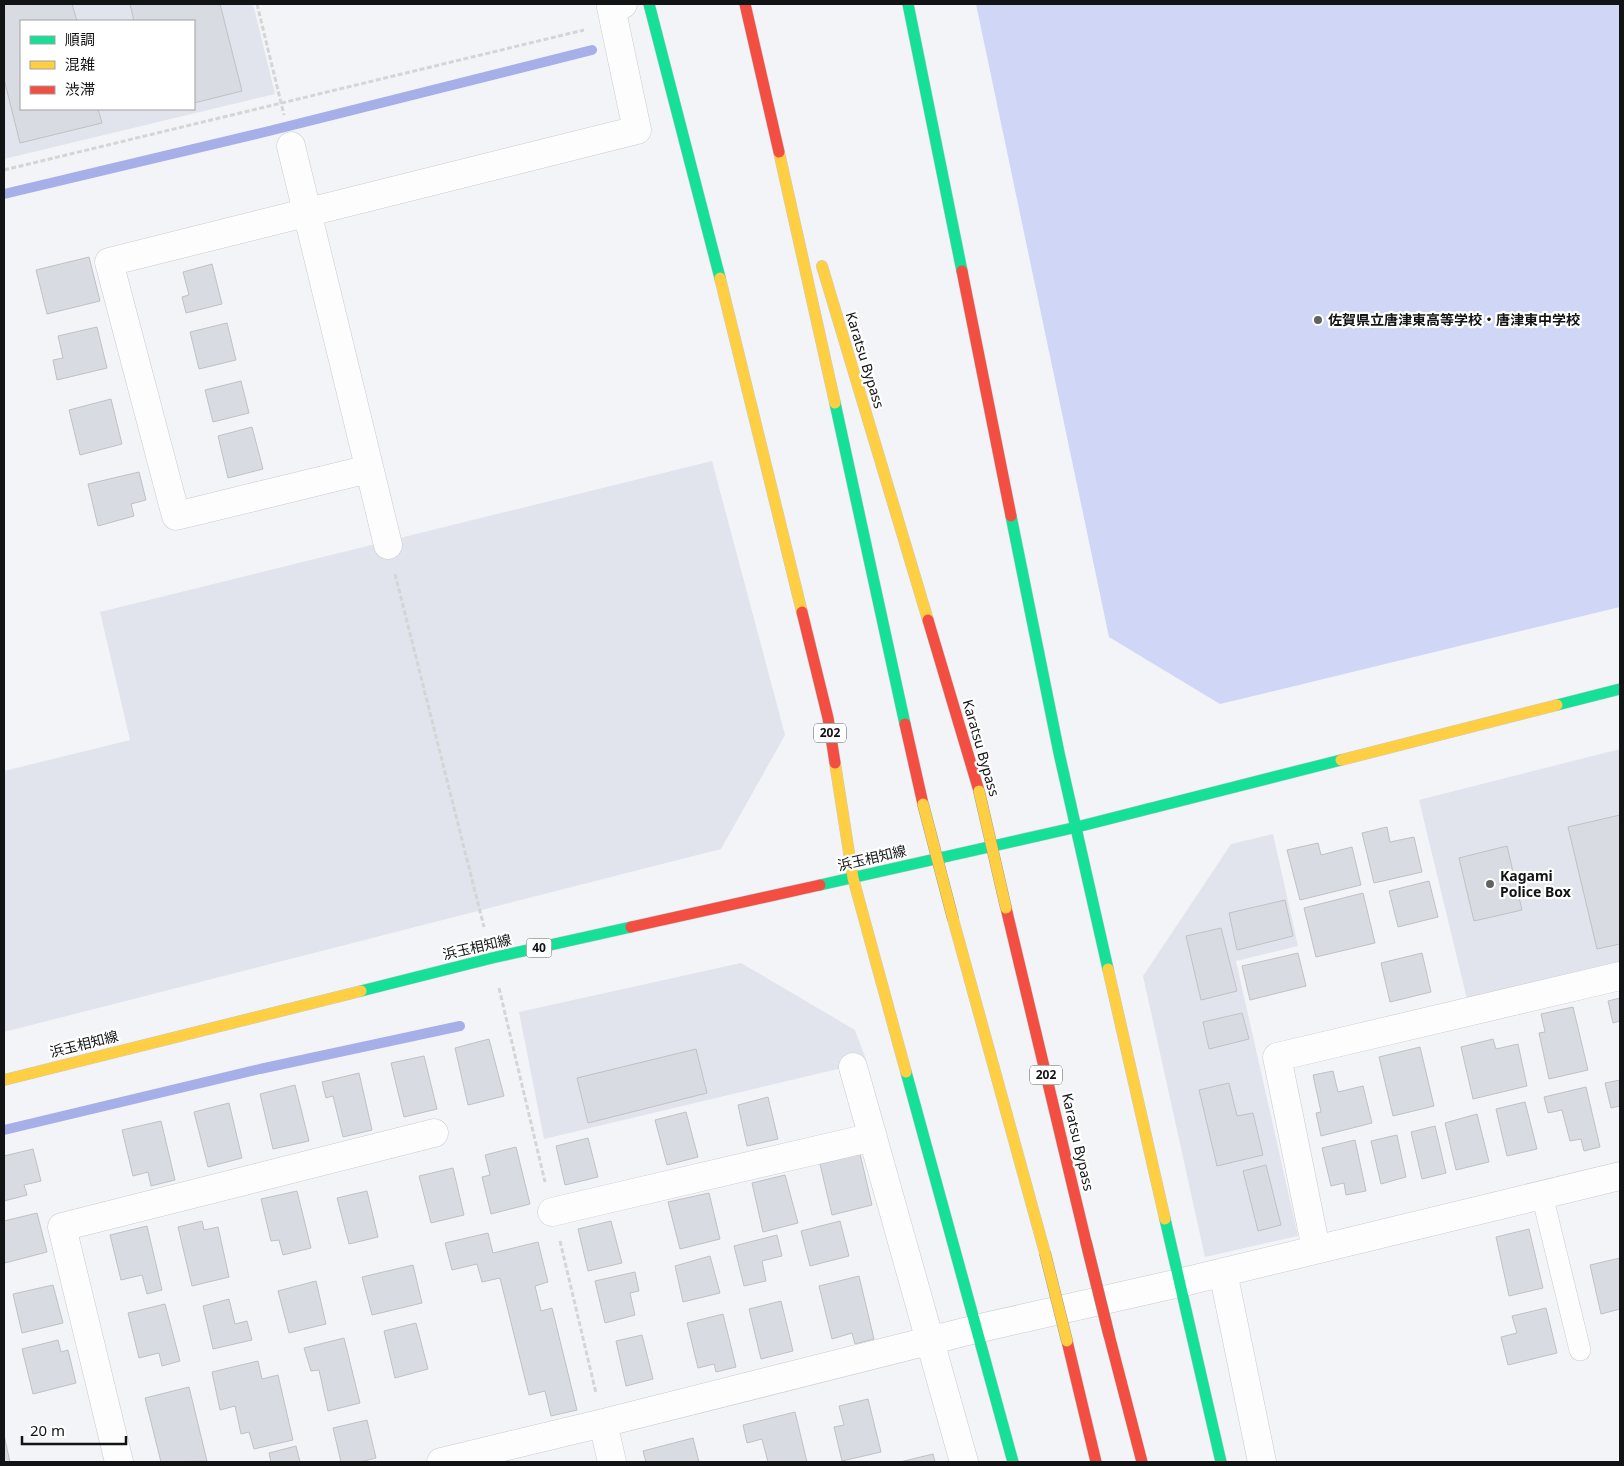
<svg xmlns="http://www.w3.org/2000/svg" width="1624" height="1466" font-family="'Noto Sans','Noto Sans JP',sans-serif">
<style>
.built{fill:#e2e4ed;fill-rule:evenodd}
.green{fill:#d0d6f6}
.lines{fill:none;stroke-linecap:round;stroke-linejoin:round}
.stream{stroke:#a7afe9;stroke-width:10}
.building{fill:#d9dbe2;stroke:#c0c1c4}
.lane-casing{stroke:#cacbce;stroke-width:22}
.street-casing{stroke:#cacbce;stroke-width:29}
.fast-casing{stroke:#cacbce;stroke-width:12}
.slow-casing{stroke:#cacbce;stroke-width:12}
.jam-casing{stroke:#cacbce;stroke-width:12}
.path{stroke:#d4d5d5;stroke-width:3;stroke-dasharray:5 2.5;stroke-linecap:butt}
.lane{stroke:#fdfdfe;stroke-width:21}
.street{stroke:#fdfdfe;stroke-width:28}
.fast{stroke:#16e098;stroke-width:11}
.slow{stroke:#ffcf43;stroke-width:11}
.jam{stroke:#f24e42;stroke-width:11}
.slow-bridge-casing{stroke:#a09f97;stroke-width:12;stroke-linecap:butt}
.jam-bridge-casing{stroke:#a09f97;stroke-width:12;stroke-linecap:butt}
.slow-bridge{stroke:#ffcf43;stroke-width:11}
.jam-bridge{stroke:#f24e42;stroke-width:11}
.poi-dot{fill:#616264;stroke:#fff;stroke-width:2}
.labels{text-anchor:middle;stroke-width:4.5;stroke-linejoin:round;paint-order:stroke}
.shield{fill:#fff;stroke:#595a5a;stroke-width:1}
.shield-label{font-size:12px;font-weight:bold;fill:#121314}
.poi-label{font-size:14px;font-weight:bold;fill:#121314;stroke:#fff;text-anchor:start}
.street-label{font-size:14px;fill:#121314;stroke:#fff}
</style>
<rect width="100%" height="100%" fill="#f3f4f8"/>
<!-- built -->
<path class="built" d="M4,4H253L275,94L4,159ZM21,21H194V109H21Z
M712,461L785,735L721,849L4,1032V771L130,740L100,612Z
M1620,749V986L1472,1020L1419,800Z
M1273,834L1298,946L1236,961L1298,1236L1205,1257L1143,976L1231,844Z
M741,963L855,1030L867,1062L544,1139L519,1012Z"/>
<!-- green -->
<path class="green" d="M976,4H1620V607L1220,704L1109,637Z"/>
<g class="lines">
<!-- stream -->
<path class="stream" d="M4,194L269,131L592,50
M4,1130L260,1069L460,1026"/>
</g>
<!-- building -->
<path class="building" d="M4,4H72L77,21H21V109H98L102,123L20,143L4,79Z
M130,4H220L242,91L194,103V21H134Z
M89,257L100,301L47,314L36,270Z
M212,264L222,304L186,313L182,297L189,295L183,272Z
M227,323L236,360L199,369L190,332Z
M97,327L107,368L57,380L53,360L63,358L58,336Z
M241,381L249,413L213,422L205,390Z
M111,399L122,444L80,455L69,410Z
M252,427L263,469L228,478L218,436Z
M139,472L146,500L131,504L134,516L98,526L88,484Z
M1620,815V944L1597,949L1568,827Z
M1387,827L1390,842L1414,837L1422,872L1374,883L1362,833Z
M1318,843L1321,855L1352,847L1361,885L1300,900L1287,850Z
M1507,846L1522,910L1474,921L1459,858Z
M1429,881L1438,917L1398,927L1389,891Z
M1363,893L1375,943L1316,957L1304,908Z
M1285,900L1293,936L1237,950L1229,913Z
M1221,928L1237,991L1201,1000L1186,936Z
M1298,953L1306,986L1250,1000L1242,966Z
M1422,953L1431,992L1390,1002L1381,963Z
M1620,998V1021L1613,1023L1608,1001Z
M1573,1007L1588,1070L1549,1079L1539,1033L1545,1032L1541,1014Z
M1242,1013L1249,1039L1209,1049L1203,1022Z
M489,1039L504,1096L468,1105L455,1048Z
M1493,1039L1496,1049L1518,1044L1527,1086L1473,1099L1461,1047Z
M1420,1047L1434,1106L1393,1116L1379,1057Z
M696,1049L707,1093L588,1123L577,1078Z
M424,1056L437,1109L404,1117L391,1063Z
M1333,1071L1338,1092L1363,1086L1372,1123L1321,1136L1316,1113L1321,1112L1313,1075Z
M359,1073L372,1130L343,1137L333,1096L326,1098L322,1082Z
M1620,1080V1106L1611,1108L1605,1083Z
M1229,1083L1237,1116L1253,1113L1263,1155L1217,1166L1199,1090Z
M295,1085L309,1141L273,1149L260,1094Z
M1586,1087L1600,1147L1584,1151L1581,1139L1570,1141L1562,1110L1548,1113L1544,1097Z
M768,1097L778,1139L747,1146L738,1105Z
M1525,1102L1537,1149L1507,1156L1496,1109Z
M229,1103L242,1158L208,1167L194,1112Z
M686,1112L698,1157L667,1165L655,1120Z
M1477,1114L1489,1162L1456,1170L1445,1123Z
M161,1121L175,1180L151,1186L148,1172L133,1176L122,1130Z
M1435,1126L1446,1173L1422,1179L1411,1132Z
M1397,1135L1406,1177L1381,1184L1371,1141Z
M588,1138L598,1177L565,1185L556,1146Z
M1355,1140L1366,1191L1346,1195L1344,1183L1331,1186L1322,1148Z
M516,1147L530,1204L491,1214L482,1177L490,1175L485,1155Z
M33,1149L41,1181L24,1185L27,1195L4,1201V1156Z
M860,1154L872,1205L832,1215L820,1164Z
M1266,1165L1281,1225L1258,1231L1243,1171Z
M453,1168L464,1215L431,1223L419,1176Z
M785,1175L798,1223L763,1232L752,1183Z
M297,1191L311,1248L283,1255L279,1240L271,1241L261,1199Z
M367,1191L378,1237L349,1244L337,1198Z
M709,1193L720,1239L680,1249L668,1202Z
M37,1213L47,1252L5,1263L4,1257V1221Z
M202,1221L204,1230L218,1227L229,1277L192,1286L178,1227Z
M611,1221L622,1263L588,1271L578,1229Z
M840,1221L849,1256L810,1266L801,1231Z
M147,1226L162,1290L147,1294L142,1275L121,1280L110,1235Z
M1529,1229L1543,1288L1509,1296L1496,1237Z
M488,1233L493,1253L538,1242L548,1282L535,1286L541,1311L552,1308L577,1410L551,1416L545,1391L529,1395L500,1278L482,1282L477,1264L452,1270L445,1243Z
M777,1235L782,1256L762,1261L766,1281L744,1286L734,1246Z
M710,1256L720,1293L683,1302L675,1266Z
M1620,1258V1309L1601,1314L1590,1265Z
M413,1265L422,1303L372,1315L362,1277Z
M635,1272L639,1291L630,1293L635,1315L605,1323L595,1281Z
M859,1276L874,1339L855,1344L852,1333L832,1339L819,1286Z
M316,1281L326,1324L289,1333L278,1291Z
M53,1285L63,1323L22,1333L13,1294Z
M229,1299L235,1324L247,1321L252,1340L213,1349L203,1306Z
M781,1301L793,1351L761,1359L749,1309Z
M165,1304L180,1361L162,1366L159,1353L139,1358L128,1313Z
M1546,1308L1557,1353L1508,1365L1501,1337L1517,1333L1512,1316Z
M723,1314L736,1367L716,1372L714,1364L698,1368L687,1323Z
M416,1323L428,1369L395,1378L384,1331Z
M642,1335L653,1379L626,1386L616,1341Z
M344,1338L360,1403L328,1411L319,1370L311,1371L304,1348Z
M58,1340L61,1352L68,1350L76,1383L33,1394L22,1349Z
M258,1361L262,1379L278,1375L293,1440L254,1449L249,1432L241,1434L235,1406L220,1410L212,1372Z
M189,1387L207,1461L161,1462L145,1398Z
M868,1399L881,1452L842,1461L834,1427L844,1425L839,1406Z
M795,1412L807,1462H766H768L762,1439L747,1443L743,1425Z
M367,1420L376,1458L360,1462H341L333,1428Z
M4,1435L10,1462H4Z
M693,1438L699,1462H646L643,1451Z
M296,1446L300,1462H271L269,1453Z
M933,1454L935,1462H900Z"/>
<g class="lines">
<!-- lane casing -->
<g class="lane-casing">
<path id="lane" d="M1542,1195L1580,1350"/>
</g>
<!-- street casing -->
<g class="street-casing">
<path id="street" d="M291,146L388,545
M369,469L176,516L109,262L637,130L611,7L623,4
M853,1067L964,1462
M552,1212L873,1137
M1316,1249L1277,1057L1620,976
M1223,1272L1262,1462
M603,1423L612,1462
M119,1462L62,1227L434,1133
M441,1462L603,1423L976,1329L1179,1283L1620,1176"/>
</g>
<!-- fast casing -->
<g class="fast-casing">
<path id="fast" d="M649,4L720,278
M908,4L962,271
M835,403L905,724
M1011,516L1059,753L1108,969
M1557,705L1620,689
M1077,827L1341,760
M820,885L1077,827
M361,991L492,958L631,927
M906,1072L1013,1462
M1165,1219L1221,1462"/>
</g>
<!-- slow casing -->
<g class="slow-casing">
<path id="slow" d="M779,152L835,403
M822,266L928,620
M720,278L802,612
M1341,760L1557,705
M835,763L853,878L906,1072
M953,919L1045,1253
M1108,969L1165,1219
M4,1080L361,991"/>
</g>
<!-- jam casing -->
<g class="jam-casing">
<path id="jam" d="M745,4L779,152
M962,271L1011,516
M802,612L828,718L835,763
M928,620L979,791
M905,724L923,804
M1006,908L1086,1242
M631,927L820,885
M1109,1335L1142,1462
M1067,1341L1096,1462"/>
</g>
<!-- path -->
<path class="path" d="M257,4L284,115
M4,170L584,30
M395,574L484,927
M499,988L545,1182
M560,1241L596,1393"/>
<!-- lane -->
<use href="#lane" class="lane"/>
<!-- street -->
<use href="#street" class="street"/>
<!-- fast -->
<use href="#fast" class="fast"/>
<!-- slow -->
<use href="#slow" class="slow"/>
<!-- jam -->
<use href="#jam" class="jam"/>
<!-- slow-bridge casing -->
<g class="slow-bridge-casing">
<path id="slow-bridge" d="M979,791L1006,908
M923,804L953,919
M1045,1253L1067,1341"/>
</g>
<!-- jam-bridge casing -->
<g class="jam-bridge-casing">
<path id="jam-bridge" d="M1086,1242L1109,1335"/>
</g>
<!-- slow-bridge -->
<use href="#slow-bridge" class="slow-bridge"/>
<!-- jam-bridge -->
<use href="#jam-bridge" class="jam-bridge"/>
</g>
<!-- markers -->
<g class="poi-dot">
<circle cx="1318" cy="320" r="5"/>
<circle cx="1490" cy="884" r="5"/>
</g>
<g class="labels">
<!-- shield labels -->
<g class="shield">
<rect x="814" y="723.5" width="32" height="19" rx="4"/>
<rect x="526.5" y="938.5" width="25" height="19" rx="4"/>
<rect x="1030" y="1065.5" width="32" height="19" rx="4"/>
</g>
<g class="shield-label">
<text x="830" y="737">202</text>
<text x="539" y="952">40</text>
<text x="1046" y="1079">202</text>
</g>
<!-- poi labels -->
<g class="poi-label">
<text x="1328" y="325">佐賀県立唐津東高等学校・唐津東中学校</text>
<text x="1500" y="881">Kagami<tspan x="1500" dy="16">Police Box</tspan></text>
</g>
<!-- street labels -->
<g class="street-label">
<text transform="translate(865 360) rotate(73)" y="5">Karatsu Bypass</text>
<text transform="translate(981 748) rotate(74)" y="5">Karatsu Bypass</text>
<text transform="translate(872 858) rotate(-13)" y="5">浜玉相知線</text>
<text transform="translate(477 947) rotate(-13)" y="5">浜玉相知線</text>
<text transform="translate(84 1044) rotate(-14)" y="5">浜玉相知線</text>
<text transform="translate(1078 1142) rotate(77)" y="5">Karatsu Bypass</text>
</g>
</g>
<!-- border -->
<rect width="1624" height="1466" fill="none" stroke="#121314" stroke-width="10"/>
<!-- legend -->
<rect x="20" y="20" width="175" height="90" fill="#ffffff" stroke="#a0a1a1"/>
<rect x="30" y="36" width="25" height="8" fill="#16e098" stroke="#a0a1a1"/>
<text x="65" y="45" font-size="15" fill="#121314">順調</text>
<rect x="30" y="61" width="25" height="8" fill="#ffcf43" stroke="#a0a1a1"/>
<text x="65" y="70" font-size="15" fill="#121314">混雑</text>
<rect x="30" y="86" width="25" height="8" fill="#f24e42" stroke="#a0a1a1"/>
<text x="65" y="95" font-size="15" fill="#121314">渋滞</text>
<!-- scale -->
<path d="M22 1436v8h104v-8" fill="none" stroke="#121314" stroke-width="2.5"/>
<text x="30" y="1436" font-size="15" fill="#121314" stroke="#ffffff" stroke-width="4" paint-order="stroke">20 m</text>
</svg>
